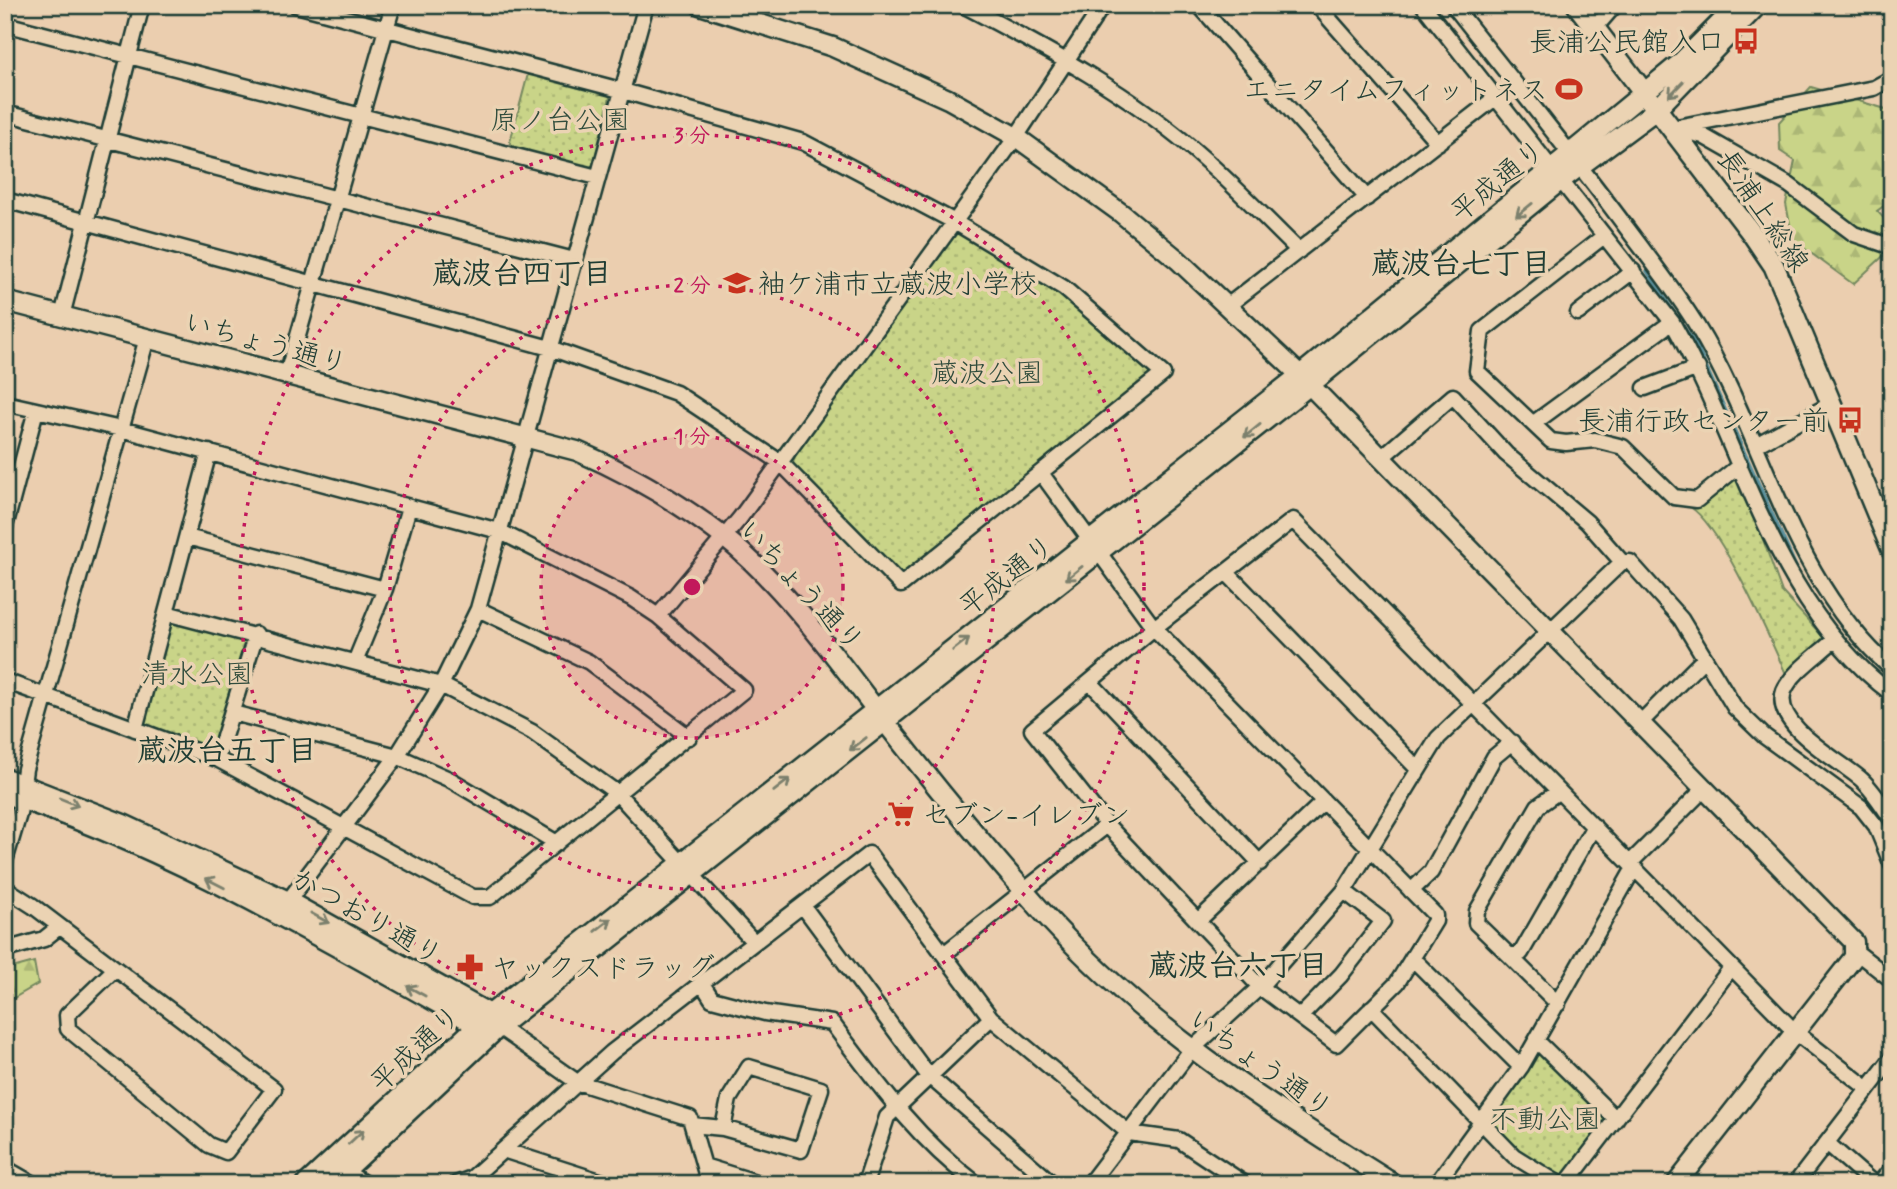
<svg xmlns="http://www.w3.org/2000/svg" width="1897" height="1189" font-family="Mynerve,'Klee One',sans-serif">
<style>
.grass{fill:url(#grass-dots);stroke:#74885e;stroke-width:2}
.forest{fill:url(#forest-firs);stroke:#74885e;stroke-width:2}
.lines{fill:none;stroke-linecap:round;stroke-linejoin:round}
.stream{stroke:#5b929e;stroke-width:3.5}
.minor-casing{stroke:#1f3d34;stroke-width:19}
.tertiary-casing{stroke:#1f3d34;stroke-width:23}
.secondary-casing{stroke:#1f3d34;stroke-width:24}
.minor{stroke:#ebd3b3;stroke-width:14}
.tertiary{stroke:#ebd3b3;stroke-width:18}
.secondary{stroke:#ebd3b3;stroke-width:19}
.oneway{stroke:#7b806d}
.ring{fill:none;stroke:#c2185b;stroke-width:3.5;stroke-dasharray:3.5 7}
.labels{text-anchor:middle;stroke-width:7;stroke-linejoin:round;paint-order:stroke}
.poi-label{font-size:28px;fill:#1f3d34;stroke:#ebd3b3;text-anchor:end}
.park-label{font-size:28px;fill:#304c3c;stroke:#ebd3b3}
.street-label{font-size:28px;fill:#1f3d34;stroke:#ebd3b3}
.neighbourhood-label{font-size:30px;font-weight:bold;fill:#1f3d34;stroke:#ebd3b3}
.centre{fill:#c2185b;stroke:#ebd3b3;stroke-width:3.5}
.ring-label{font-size:21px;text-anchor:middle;font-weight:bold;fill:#c2185b;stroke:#ebd3b3;stroke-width:7;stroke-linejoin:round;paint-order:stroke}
</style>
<defs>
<pattern id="grass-dots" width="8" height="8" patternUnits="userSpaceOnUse" patternTransform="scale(1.75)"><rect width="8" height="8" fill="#c9d488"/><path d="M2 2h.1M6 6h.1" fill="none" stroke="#acb776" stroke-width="1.8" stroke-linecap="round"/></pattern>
<pattern id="forest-firs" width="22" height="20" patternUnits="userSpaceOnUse" patternTransform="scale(1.75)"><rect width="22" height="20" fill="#c9d488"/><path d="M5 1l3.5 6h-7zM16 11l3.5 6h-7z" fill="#acb776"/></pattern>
</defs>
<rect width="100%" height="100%" fill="#ebceaf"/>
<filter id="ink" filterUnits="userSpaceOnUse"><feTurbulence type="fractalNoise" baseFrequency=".0143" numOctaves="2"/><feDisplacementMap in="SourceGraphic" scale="14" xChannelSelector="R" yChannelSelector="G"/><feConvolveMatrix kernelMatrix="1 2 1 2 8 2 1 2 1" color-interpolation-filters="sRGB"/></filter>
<g filter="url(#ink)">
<!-- grass -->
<path class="grass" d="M534,71L605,87L610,97L593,165L588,169L514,150L510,142L528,74Z
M953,221L1064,288L1163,374L901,585L792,468L795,454Z
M1733,475L1740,476L1782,592L1825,639L1787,676C1770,640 1721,525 1690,507L1701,504Z
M166,613L256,634L217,759L135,729Z
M1537,1041L1616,1119L1559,1184L1480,1120Z"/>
<!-- forest -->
<path class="forest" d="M1811,87L1886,109L1892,103V200L1877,211L1892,227V248L1853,284L1793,240L1786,204L1795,161L1780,151L1779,122Z
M34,962L38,984L5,1003V970Z"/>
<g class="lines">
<!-- stream -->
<path class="stream" d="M1647,271L1697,347L1801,578"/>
<!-- minor casing -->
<g class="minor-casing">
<path id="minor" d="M963,5C1047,49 1132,94 1203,158C1236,187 1267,220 1299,251
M1199,5L1367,198
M1317,5L1438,143
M1423,5L1672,322C1743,446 1772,604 1892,694
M1453,5C1512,80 1572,154 1629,231C1652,262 1677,293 1697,326C1766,439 1789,580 1892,669
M5,24L597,177
M1595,28L1615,5
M5,113L574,260
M1677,127L1874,88L1892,78
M1672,128L1703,136L1789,185L1854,234L1892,247
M5,200L550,348L676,393L780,462L901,585L1163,374L1064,288L953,221L803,142L609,87L296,5
M1604,236L1482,331L1477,371L1551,441L1566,443L1595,440L1623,447L1674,497L1697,500L1740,465
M1226,307L1495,98
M1578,313L1633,271
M62,316L142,5
M287,374L393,5
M1645,388L1698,368
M5,403L121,429L499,531L631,598L658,616L744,690L490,897H473L217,759L5,681
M1534,423L1672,322
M1756,445L1833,403
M1381,458L1453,396L1506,454L1587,522L1622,562H1630L1681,619L1735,708L1764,736L1861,807L1876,826L1892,865
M1041,473L1154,628L1435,915V921L1397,983L1336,1044L1260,987L1107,825L1032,730L1154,628L1293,520L1795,1032L1867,1088
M5,527L36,410
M187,537L385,589
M1227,573L1417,768
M478,609L589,662L689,737
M166,613L441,685L532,732L617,793L753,941
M658,616L740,518L1016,137L1103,5
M1833,641C1818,655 1792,672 1784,691C1771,726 1843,762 1863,781C1875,793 1883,806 1892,820
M355,662L385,589L409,507
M1090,682L1260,863
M233,713L397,756L451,780L557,843
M1640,723L1705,658
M135,729L209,452
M217,759L256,634
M1559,791L1538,806L1477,911L1476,923L1510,956L1521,953L1594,826
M5,861L19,814L25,769L147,338
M1630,863L1703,790
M5,888L33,906L274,1089L226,1152L209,1145L68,1029L67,1015L115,969
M1411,891L1431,872L1494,757L1512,742
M803,906L928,1075L1053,1184
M283,908L397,756L441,685L478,609L646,5
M1198,921L1323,802
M5,950L44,939L59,927
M1855,951L1892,980
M944,954L1107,825
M1510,956L1558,1004
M1412,958L1521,1067
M701,982L712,999L765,1013L832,1023C876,1082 918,1140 977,1184
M1371,1008L1514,1156L1559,1184
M1301,1016L1341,975L1383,921L1344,891
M499,1027L577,1082L690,1118L709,1184
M1537,1041L1616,1119
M692,1125L723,1128L801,1150L821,1089L749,1067L729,1099L723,1128
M1827,1143L1874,1184
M503,1150L609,1184
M707,1167L762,1184
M5,1168L33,1184
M345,1171L365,1184
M456,1184L472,1178L612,1052L869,854L991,1018L1129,1133L1179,1140L1245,1184
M865,1184L887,1117L991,1018
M1089,1184L1191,1050L1260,987L1344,891L1438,738L1622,562
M1436,1184L1521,1067L1634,868
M1566,1184L1731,968
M1795,1184L1892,1058
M1879,1184L1892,1168"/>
</g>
<!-- tertiary casing -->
<g class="tertiary-casing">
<path id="tertiary" d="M700,5L833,47L948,99L1016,137L1121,213L1178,260L1300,375L1854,942V957L1676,1184
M5,301L577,451C630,474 679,502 725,538C783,584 841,664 886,723C935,786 986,848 1039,908C1140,1023 1265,1103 1394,1184
M5,778L123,824L288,901L490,1014L495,1022
M5,794C172,848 325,941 477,1025L486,1026
M306,1184L490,1014L1300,375L1679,64L1738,5
M331,1184L499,1027L1310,385L1560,181L1656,110L1758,5"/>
</g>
<!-- secondary casing -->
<g class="secondary-casing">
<path id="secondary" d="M1577,5L1753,235L1774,266L1892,550"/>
</g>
<!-- minor -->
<use href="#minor" class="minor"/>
<!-- tertiary -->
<use href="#tertiary" class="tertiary"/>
<!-- secondary -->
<use href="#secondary" class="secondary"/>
</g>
<!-- one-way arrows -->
<defs><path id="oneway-shaft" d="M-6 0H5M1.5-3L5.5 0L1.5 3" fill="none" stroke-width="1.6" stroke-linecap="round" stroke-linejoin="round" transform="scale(1.75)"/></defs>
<g class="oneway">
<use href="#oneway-shaft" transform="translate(1676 89) rotate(134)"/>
<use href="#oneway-shaft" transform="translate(1524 210) rotate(141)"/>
<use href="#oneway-shaft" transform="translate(1252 431) rotate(141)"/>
<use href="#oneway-shaft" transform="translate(1074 573) rotate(141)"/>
<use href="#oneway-shaft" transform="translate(961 644) rotate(-38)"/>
<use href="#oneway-shaft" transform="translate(858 744) rotate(142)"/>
<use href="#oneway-shaft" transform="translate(782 785) rotate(-38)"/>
<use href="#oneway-shaft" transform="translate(69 802) rotate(22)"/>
<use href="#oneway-shaft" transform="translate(215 883) rotate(-153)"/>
<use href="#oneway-shaft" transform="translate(320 918) rotate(29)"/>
<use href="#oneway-shaft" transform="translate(603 925) rotate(-38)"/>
<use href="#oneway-shaft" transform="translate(416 991) rotate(-151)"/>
<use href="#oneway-shaft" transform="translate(356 1137) rotate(-43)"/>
</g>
</g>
<!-- distance rings -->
<circle cx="692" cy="587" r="151" fill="#c2185b" fill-opacity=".12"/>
<g class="ring">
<circle cx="692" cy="587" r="151"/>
<circle cx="692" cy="587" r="302"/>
<circle cx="692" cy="587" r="452"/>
</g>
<!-- icons -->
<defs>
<g id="bus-bare" transform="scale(2.1)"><path d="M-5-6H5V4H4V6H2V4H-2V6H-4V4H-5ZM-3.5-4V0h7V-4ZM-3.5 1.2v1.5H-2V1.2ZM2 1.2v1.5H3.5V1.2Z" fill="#c8321e" stroke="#ebd3b3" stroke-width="2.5" paint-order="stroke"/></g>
<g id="stadium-bare" transform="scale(2.1)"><path d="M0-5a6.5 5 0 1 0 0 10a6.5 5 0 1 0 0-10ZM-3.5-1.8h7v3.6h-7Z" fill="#c8321e" stroke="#ebd3b3" stroke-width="2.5" paint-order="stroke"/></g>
<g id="school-bare" transform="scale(2.1)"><path d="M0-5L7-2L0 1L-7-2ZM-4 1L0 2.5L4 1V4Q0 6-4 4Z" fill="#c8321e" stroke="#ebd3b3" stroke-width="2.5" paint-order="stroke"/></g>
<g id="supermarket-bare" transform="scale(2.1)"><path d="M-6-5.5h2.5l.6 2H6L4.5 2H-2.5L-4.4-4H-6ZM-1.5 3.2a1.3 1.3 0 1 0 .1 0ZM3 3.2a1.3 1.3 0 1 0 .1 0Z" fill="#c8321e" stroke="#ebd3b3" stroke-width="2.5" paint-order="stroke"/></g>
<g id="pharmacy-bare" transform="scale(2.1)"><path d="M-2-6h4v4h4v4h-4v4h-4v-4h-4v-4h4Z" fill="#c8321e" stroke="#ebd3b3" stroke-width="2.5" paint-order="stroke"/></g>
</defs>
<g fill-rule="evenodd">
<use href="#bus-bare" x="1746" y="41"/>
<use href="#stadium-bare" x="1569" y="89"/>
<use href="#school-bare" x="737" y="283"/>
<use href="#bus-bare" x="1850" y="420"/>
<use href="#supermarket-bare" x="901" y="814"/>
<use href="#pharmacy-bare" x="470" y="967"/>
</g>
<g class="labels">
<!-- poi labels -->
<g class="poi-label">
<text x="1725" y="51">長浦公民館入口</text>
<text x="1548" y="99">エニタイムフィットネス</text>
<text x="758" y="293" text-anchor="start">袖ケ浦市立蔵波小学校</text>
<text x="1829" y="430">長浦行政センター前</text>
<text x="922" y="824" text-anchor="start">セブン-イレブン</text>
<text x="491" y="977" text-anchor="start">ヤックスドラッグ</text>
</g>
<!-- park labels -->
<g class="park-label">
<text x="560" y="129">原ノ台公園</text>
<text x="987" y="382">蔵波公園</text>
<text x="197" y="683">清水公園</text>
<text x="1545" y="1128">不動公園</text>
</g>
<!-- street labels -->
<g class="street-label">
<text transform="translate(1497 180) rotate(-39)" y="10">平成通り</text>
<text transform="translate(1764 210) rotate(56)" y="10">長浦上総線</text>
<text transform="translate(266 342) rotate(15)" y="10">いちょう通り</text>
<text transform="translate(1006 575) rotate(-38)" y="10">平成通り</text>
<text transform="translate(802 585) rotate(47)" y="10">いちょう通り</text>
<text transform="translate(367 916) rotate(29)" y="10">かつおり通り</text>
<text transform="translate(415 1048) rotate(-43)" y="10">平成通り</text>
<text transform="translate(1261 1063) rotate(35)" y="10">いちょう通り</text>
</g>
<!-- neighbourhood labels -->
<g class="neighbourhood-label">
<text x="1461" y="273">蔵波台七丁目</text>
<text x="522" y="283">蔵波台四丁目</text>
<text x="227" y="760">蔵波台五丁目</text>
<text x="1238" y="975">蔵波台六丁目</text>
</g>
</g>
<circle cx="692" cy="587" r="10" class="centre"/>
<g class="ring-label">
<text x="692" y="142">3 分</text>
<text x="692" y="292">2 分</text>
<text x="692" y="443">1 分</text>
</g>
<!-- margin -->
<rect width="1897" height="1189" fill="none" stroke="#ebd3b3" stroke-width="28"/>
<rect x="14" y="14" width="1869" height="1161" fill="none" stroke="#1f3d34" stroke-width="2.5" filter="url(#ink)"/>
</svg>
